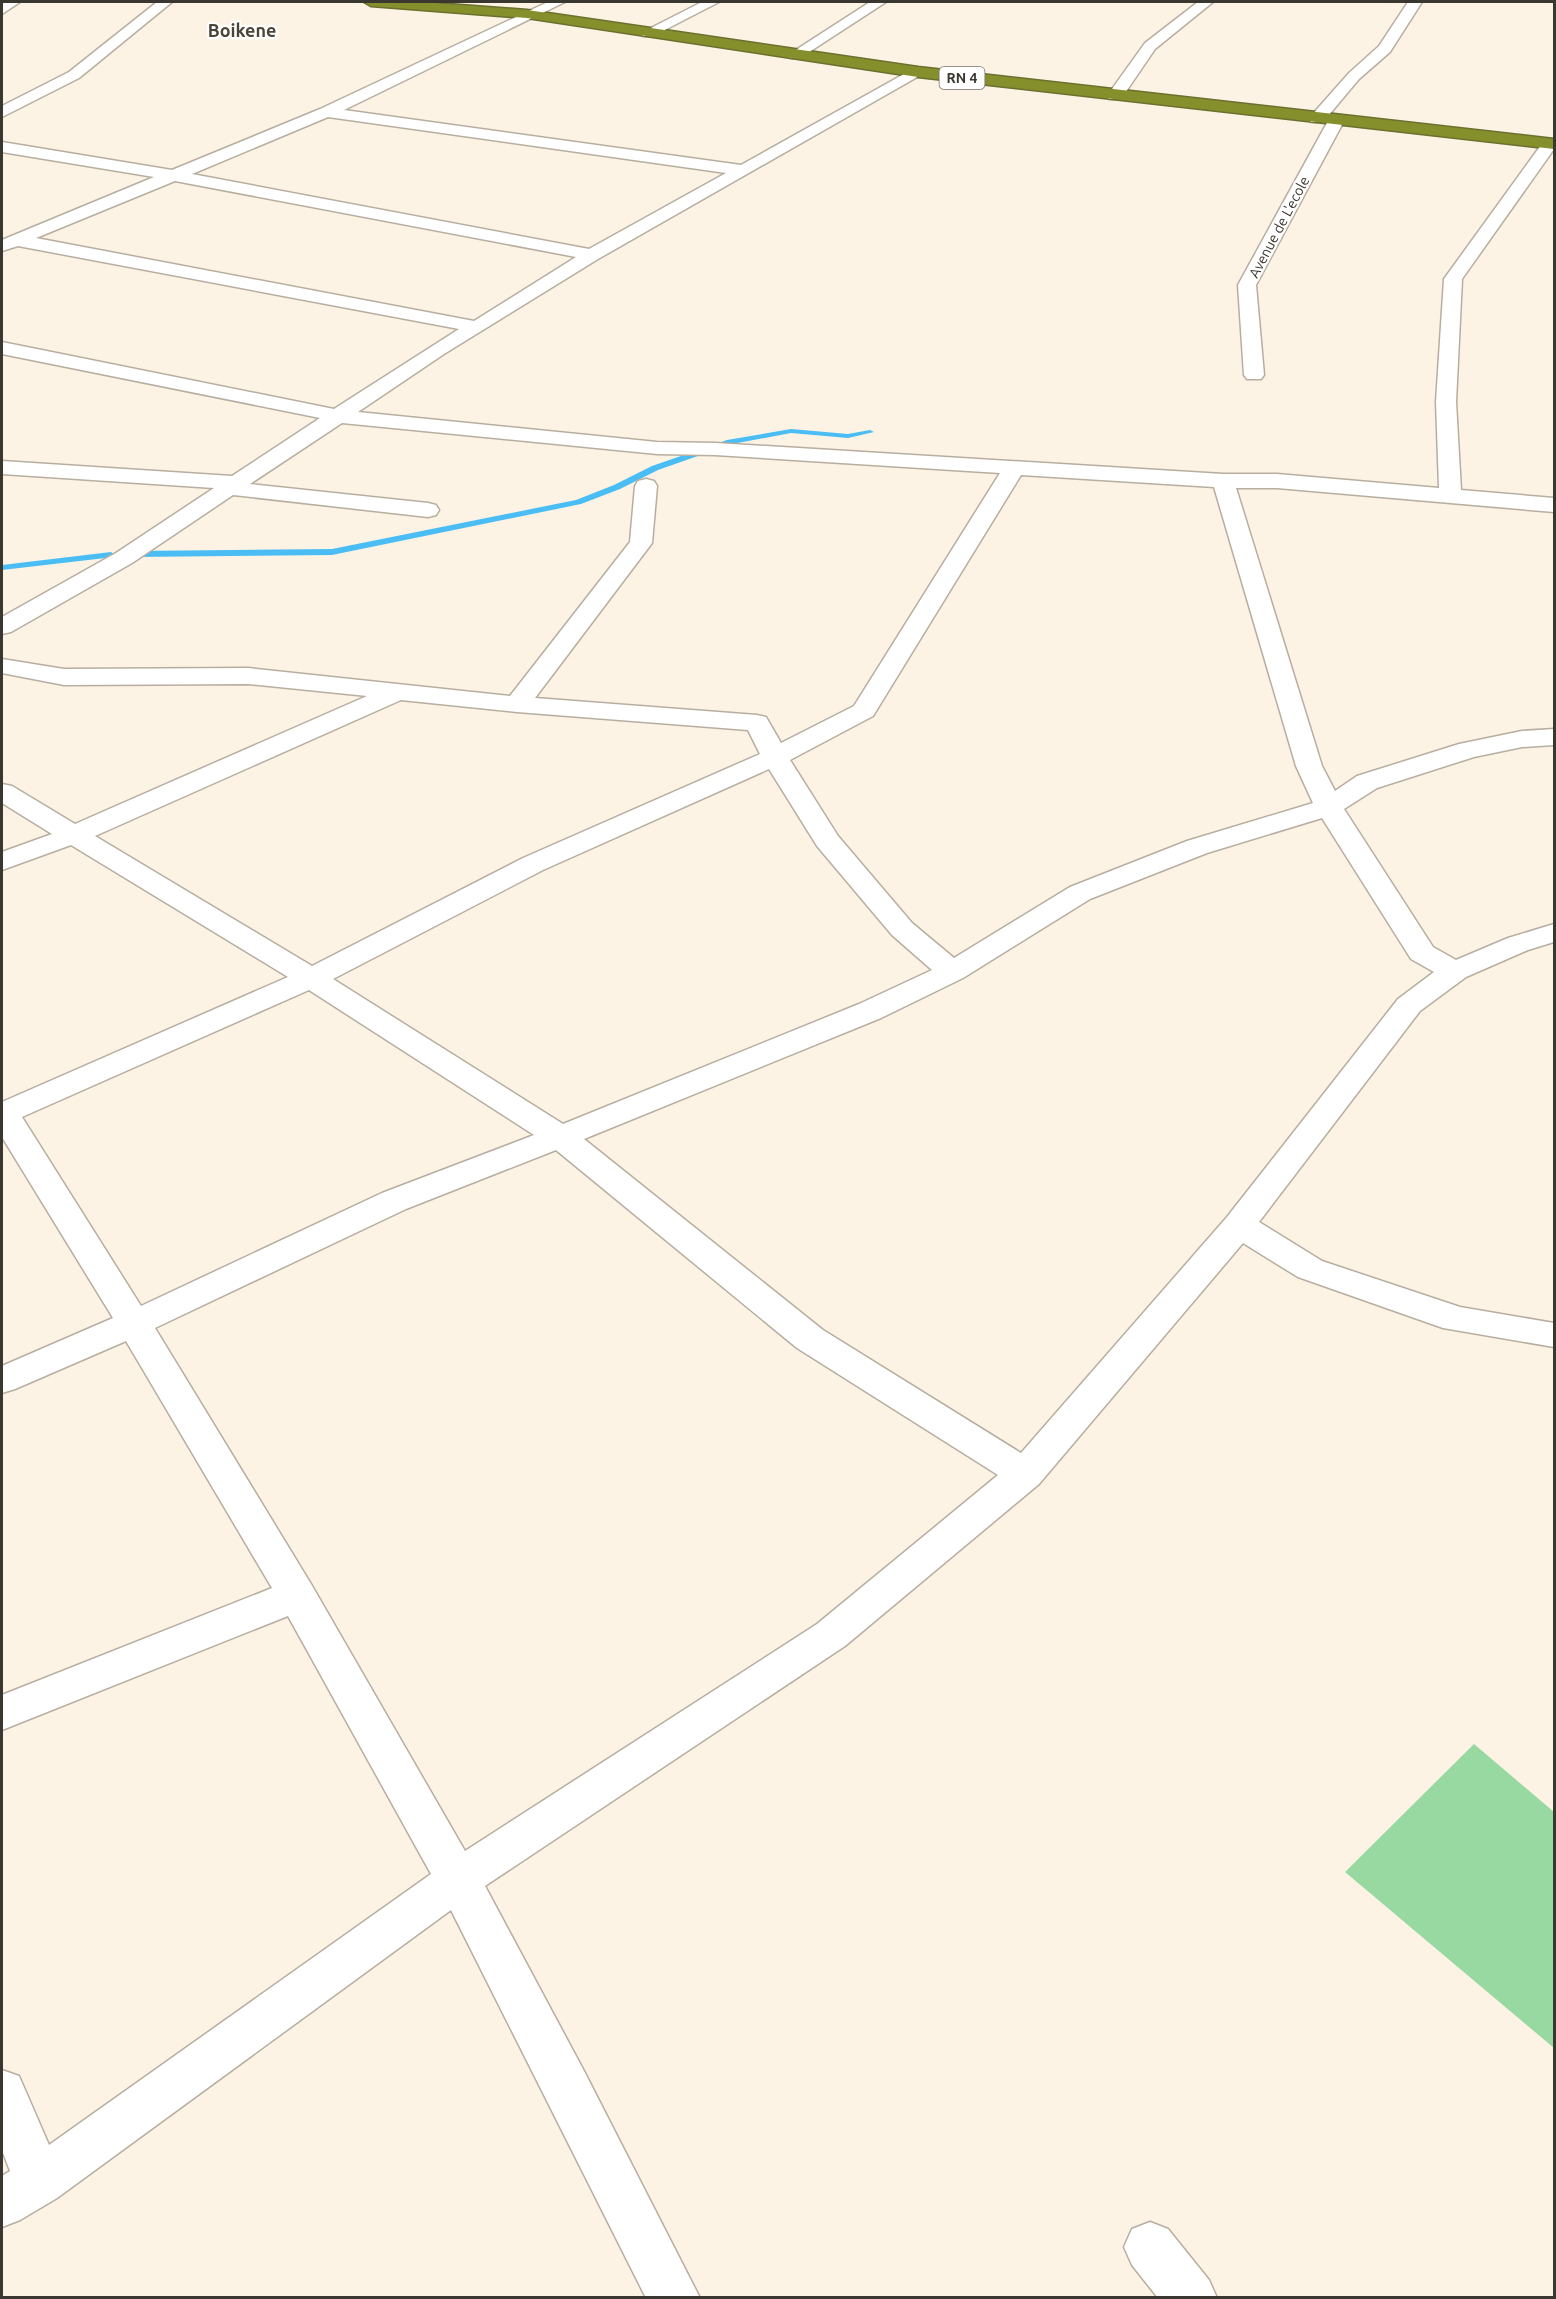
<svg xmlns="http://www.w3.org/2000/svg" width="1556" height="2299" font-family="Ubuntu,sans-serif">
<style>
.green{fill:#98d9a1}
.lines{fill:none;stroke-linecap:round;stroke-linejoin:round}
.stream{fill:#4abdf5;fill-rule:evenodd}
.minor-casing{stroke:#b7aea0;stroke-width:3}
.highway-casing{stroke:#6b702e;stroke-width:3}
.minor{fill:#fff;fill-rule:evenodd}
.highway{fill:#858f2c;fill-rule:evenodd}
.labels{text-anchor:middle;stroke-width:4.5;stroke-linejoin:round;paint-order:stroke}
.shield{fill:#fff;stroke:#75736f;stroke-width:1.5}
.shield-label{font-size:14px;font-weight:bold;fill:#3a3731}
.far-street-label{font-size:14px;fill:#3a3731;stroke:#fff}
.far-district-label{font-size:18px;font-weight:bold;fill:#4b4437;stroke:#fff}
</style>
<rect width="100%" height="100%" fill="#fcf3e4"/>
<!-- green -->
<path class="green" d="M1474,1744L1554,1812V2048L1345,1872Z"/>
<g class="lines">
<!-- stream -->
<path class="stream" d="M791,429L848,434L870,430L874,432L848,438L791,433L732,444L658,470L620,489L581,504L332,555L134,557L130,554L134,551L332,549L576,500L614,485L652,466L727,440Z
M111,552L115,555L114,557L2,570V565Z"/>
<!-- minor casing -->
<g class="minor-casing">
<path id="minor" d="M5,2H20L2,14V4Z
M157,2H172L79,78L2,117V106L69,72Z
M548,2H565L344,110L741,165L913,69L918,67L926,72L598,259L444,354L358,412L657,442L715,443L1223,474H1277L1439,488L1436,402L1444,279L1544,141L1554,140V149L1462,279L1456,402L1461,490L1554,498V512L1277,488H1236L1322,766L1335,791L1357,776L1459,744L1522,731L1554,729V745L1522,747L1474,757L1377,788L1344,809L1433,947L1456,960L1508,938L1554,924V942L1528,950L1466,977L1420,1011L1259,1222L1322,1261L1460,1307L1554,1323V1347L1443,1328L1298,1277L1243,1243L1039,1484L845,1646L485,1886L584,2071L700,2298H646L451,1910L57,2198L20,2220L2,2227V2176L10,2171L2,2150V2070L19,2076L49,2145L431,1874L288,1616L2,1730V1695L272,1588L126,1341L15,1389L2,1393V1366L113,1318L2,1137V1102L288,977L71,845L2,870V852L52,834L2,803V784L12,786L75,824L367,696L248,684L64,685L2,673V659L64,669L248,668L510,696L630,542L635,486L638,481L646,479L654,481L657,486L652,543L535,698L757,715L766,717L781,743L854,706L1000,473L715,455L657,454L342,423L250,484L428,503L436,505L439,510L436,515L428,517L233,495L132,563L11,632L2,634V617L116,553L214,488L2,474V461L232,476L320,418L2,354V342L334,409L459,329L18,246L2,251V240L154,177L2,152V142L172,170L320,109ZM328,117L726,173L589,249L192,174ZM175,181L576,257L474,321L36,238ZM1021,475L1214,487L1296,766L1313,803L1187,841L1070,887L954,958L912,923L838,836L790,760L873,716ZM401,700L517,712L748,730L760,754L523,858L312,966L95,836ZM769,769L817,846L892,935L932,970L859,1004L563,1124L333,979L543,870ZM1322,818L1411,959L1434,972L1398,999L1227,1217L1021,1453L823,1330L584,1139L881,1018L963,978L1090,899L1207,853ZM309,990L534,1135L382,1193L141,1306L22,1117ZM556,1150L797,1348L998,1475L817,1624L465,1851L311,1584L155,1328L406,1209Z
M702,2H719L653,36H643L641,33Z
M870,2H886L800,58H790L788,55Z
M1198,2H1213L1155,49L1121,99H1109L1107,96L1145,43Z
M1408,2H1422L1390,52L1359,79L1323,122H1311L1309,119L1311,116L1349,73L1379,46Z
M1336,116L1344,121L1256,285L1264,375L1261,379H1247L1244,375L1238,285L1328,121Z
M1150,2222L1168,2229L1209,2280L1217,2298H1158L1132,2265L1124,2247L1132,2229Z"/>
</g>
<!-- highway casing -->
<g class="highway-casing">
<path id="highway" d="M364,2H420L527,10L918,67L1554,139V149L918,77L527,18L371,6Z"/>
</g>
<!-- minor -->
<use href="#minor" class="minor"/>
<!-- highway -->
<use href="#highway" class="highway"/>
</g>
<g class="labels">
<!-- shield labels -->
<rect class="shield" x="939.5" y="67" width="45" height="22" rx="4.5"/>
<g class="shield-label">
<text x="962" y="83">RN 4</text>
</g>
<!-- far-street labels -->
<g class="far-street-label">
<text transform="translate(1279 227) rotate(-62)" y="5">Avenue de L'ecole</text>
</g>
<!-- far-district labels -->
<g class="far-district-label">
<text x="242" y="37">Boikene</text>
</g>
</g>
<!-- border -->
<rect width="1556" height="2299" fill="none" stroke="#3a3731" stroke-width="6"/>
</svg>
